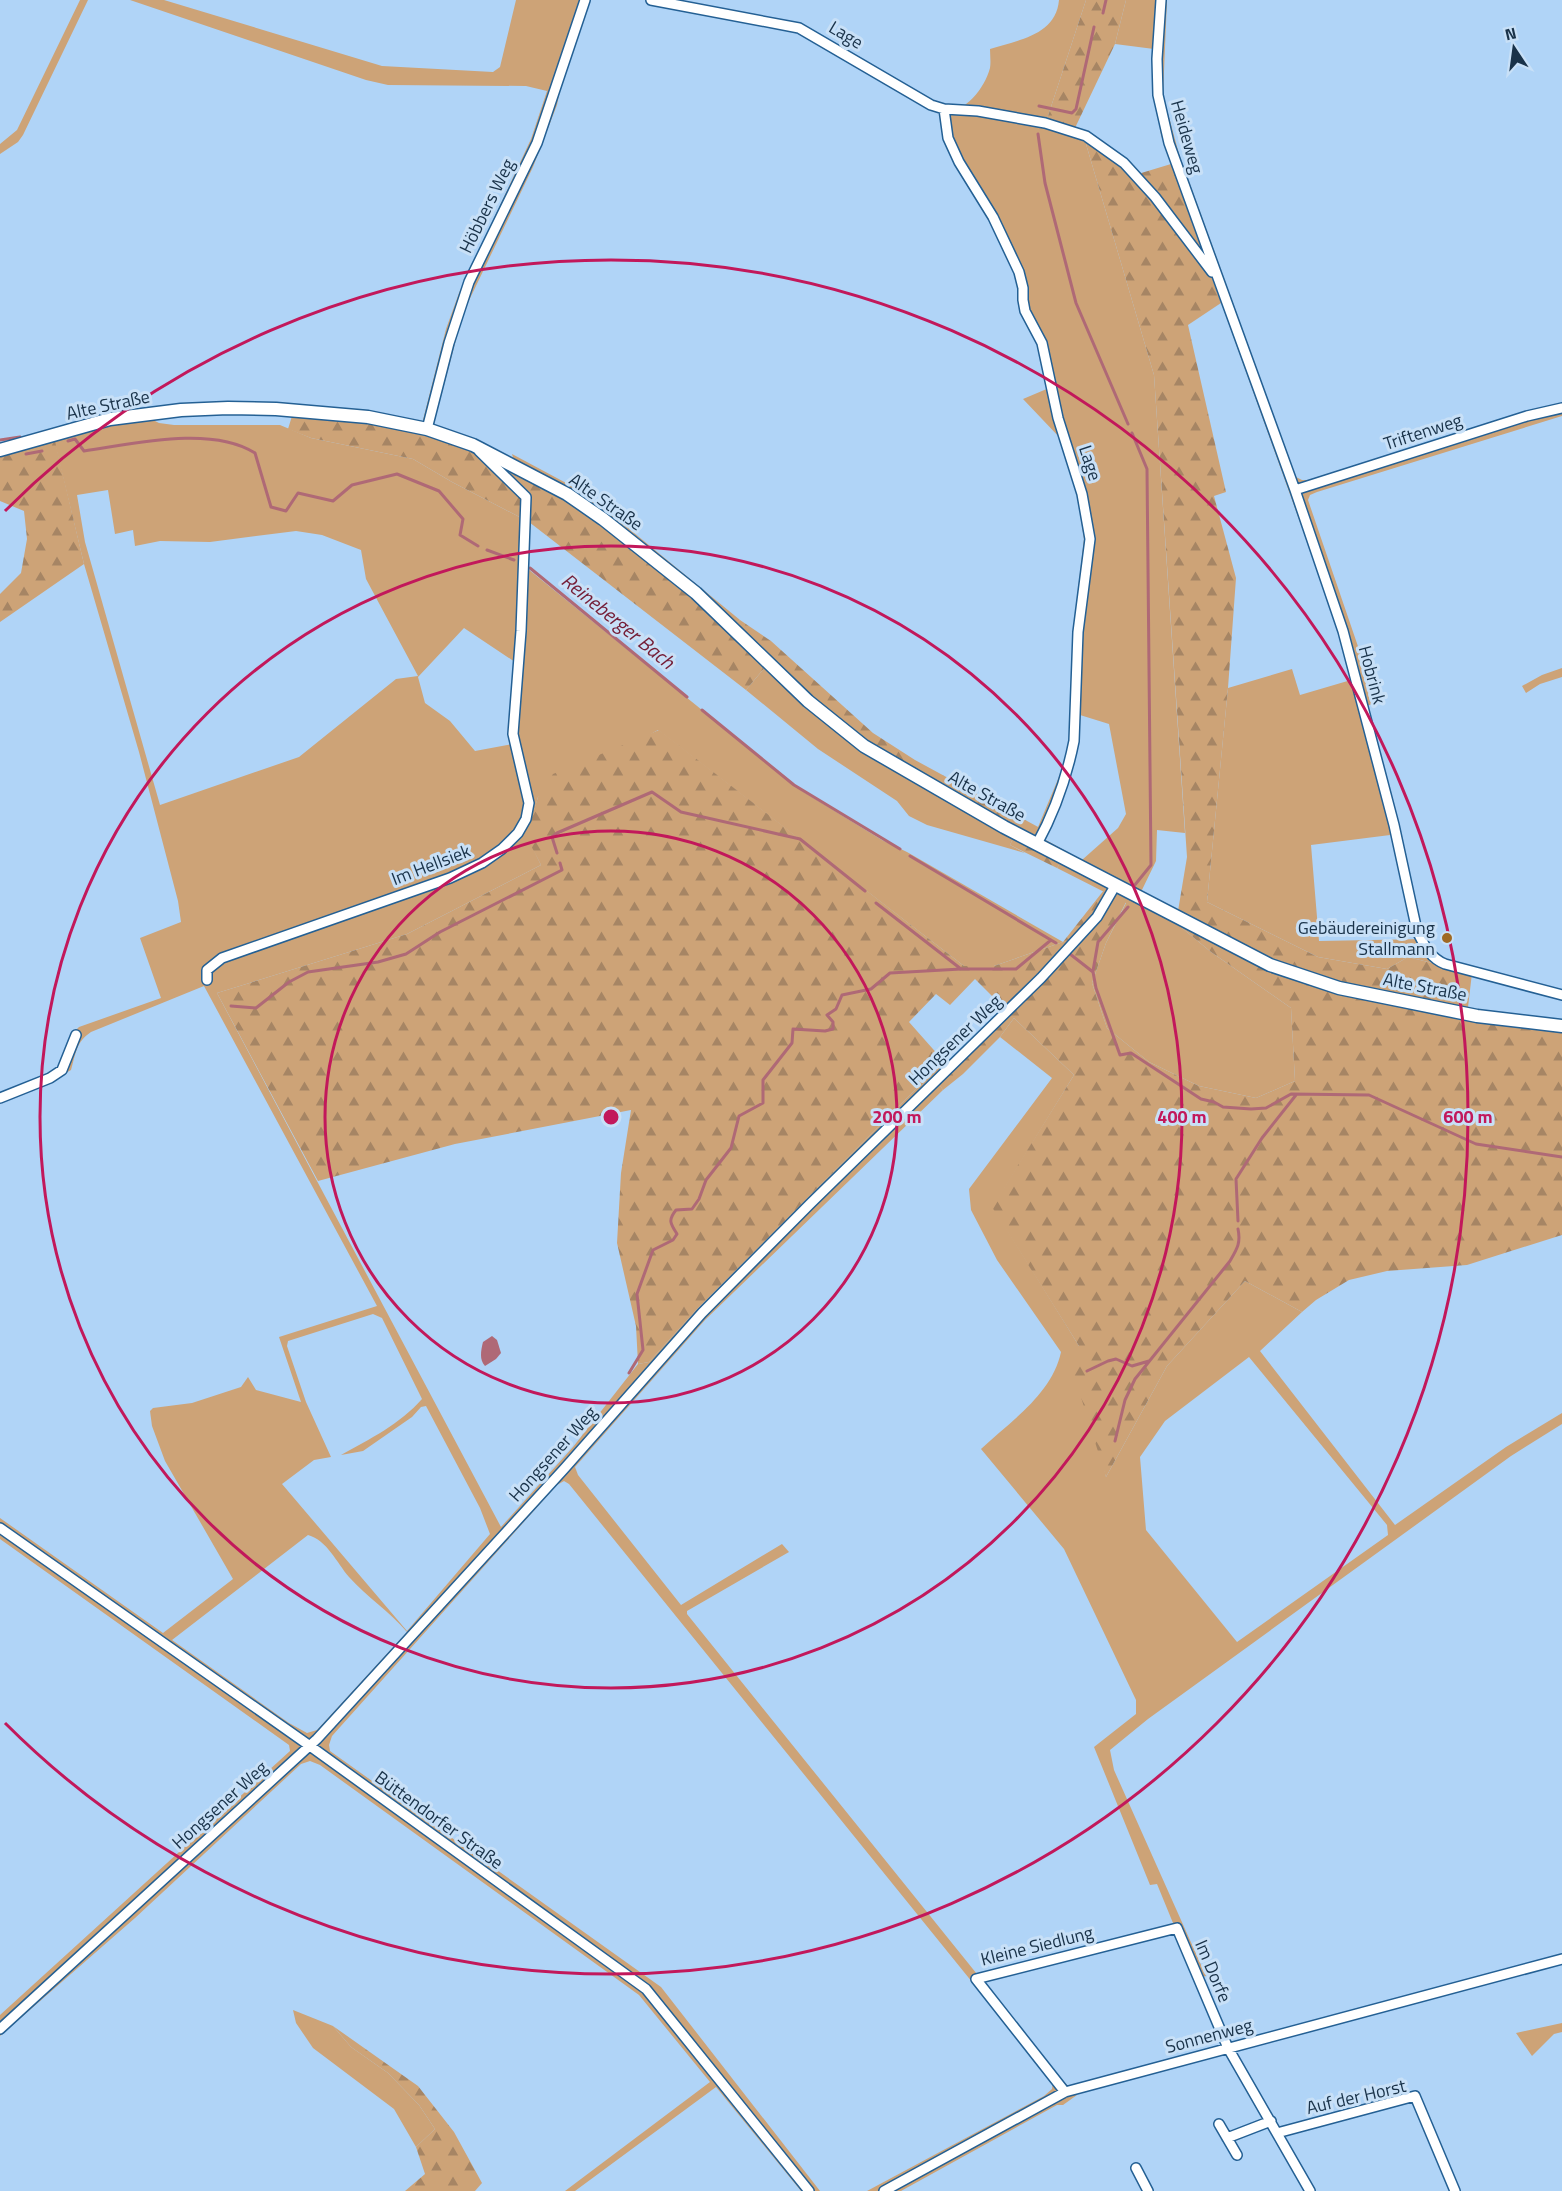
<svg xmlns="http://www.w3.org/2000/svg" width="1562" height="2191" font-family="'Titillium Web',sans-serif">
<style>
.grass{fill:#cda377;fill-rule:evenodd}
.forest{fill:url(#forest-firs);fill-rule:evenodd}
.water{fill:#af6976}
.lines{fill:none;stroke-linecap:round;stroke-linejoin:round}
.stream{stroke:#af6976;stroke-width:3}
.minor-casing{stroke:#246094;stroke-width:12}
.major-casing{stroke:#246094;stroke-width:15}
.minor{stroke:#fff;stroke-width:9}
.major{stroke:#fff;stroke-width:12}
.ring{fill:none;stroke:#c2185b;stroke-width:3}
.poi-dot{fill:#9f6923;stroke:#c8e0f7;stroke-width:2}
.labels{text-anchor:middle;stroke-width:6;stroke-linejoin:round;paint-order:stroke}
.street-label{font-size:18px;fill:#193249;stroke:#c8e0f7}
.poi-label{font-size:18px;fill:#193249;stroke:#c8e0f7;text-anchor:end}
.water-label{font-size:20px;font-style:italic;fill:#741d36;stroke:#c8e0f7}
.centre{fill:#c2185b;stroke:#c8e0f7;stroke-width:3}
.ring-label{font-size:18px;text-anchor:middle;font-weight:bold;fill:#c2185b;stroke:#c8e0f7;stroke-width:6;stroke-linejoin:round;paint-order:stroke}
</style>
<defs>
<pattern id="forest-firs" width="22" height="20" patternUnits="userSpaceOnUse" patternTransform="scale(1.5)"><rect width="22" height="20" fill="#cda377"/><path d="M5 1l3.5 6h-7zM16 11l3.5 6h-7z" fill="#a68564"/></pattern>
</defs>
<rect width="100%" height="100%" fill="#b0d4f7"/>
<!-- grass -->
<path class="grass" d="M80,0H88L23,135L18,142L0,154V144L17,130Z
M130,0H164L382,66L493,72L500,67L516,0H585L561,85L557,105L533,167L463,313L434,423L423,420L446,329L459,293L531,139L547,91L526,86L388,85L366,80Z
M1059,0H1086L1047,119L1088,134L1086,144L1154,375L1185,833L1157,830L1156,861L1140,894L1178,916L1176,923L1211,952L1291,1008L1295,1081L1256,1098L1199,1086L1149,1062L1107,1028L1092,983L1106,943L1126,903L1057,868L1065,856L1033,839L1066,760L1070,739L1073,632L1084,539L1077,494L1061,439L1023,399L1049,388L1039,345L1021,287L993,222L968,187L944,140L941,112C964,114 984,90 990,68C991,62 990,55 990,49C1019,40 1056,35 1059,0ZM1080,715L1109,724L1126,814L1118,828L1082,860L1044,839C1066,802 1074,757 1080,715Z
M1126,0H1167L1163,95L1179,154L1296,477L1302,480H1308L1526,412L1562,404V416L1317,492L1310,495L1308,500L1377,702L1367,706L1398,834L1311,845L1319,941L1425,939L1437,956L1472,973L1408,957L1387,969L1318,957L1207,902L1228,688L1292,669L1300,695L1351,680L1334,617L1161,135L1155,94L1154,49L1115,44Z
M151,419L159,423L174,425H280L311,438L413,459L452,482L529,522L528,569L802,791L882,840L907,852L1063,942L994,966H964L658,730L538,797L527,836L541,865L407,934L217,993L501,1527L573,1447L638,1364L649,1362L697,1309L917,1088L934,1077L943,1090L705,1320L575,1467L578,1475L681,1605L782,1544L789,1552L687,1611V1614L1063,2081L1077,2095L1063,2105H1057L901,2191H867L1044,2096L1052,2089L1053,2082L569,1484L564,1481L557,1485L332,1736L329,1745L330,1751L661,1987L820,2191H801L716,2087L575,2191H565L710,2082L639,1995L320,1765L310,1761L301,1764L135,1918L0,2036V2015L290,1751L289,1745L0,1539V1518L163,1633L233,1579L165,1461L152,1426L150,1411L153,1408L192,1403L241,1387L248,1377L256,1390L301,1402L279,1337L377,1306L204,986L91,1032C76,1042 76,1053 71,1070L52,1081L49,1075C68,1062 63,1041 79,1027L161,998L140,938L181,922L178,901L139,752L84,564L52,431ZM108,490L115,534L133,530L135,546L160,541L210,542L296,531L322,535L361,550L366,579L418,676L396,679L299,757L160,805L85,542L77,495ZM464,628L515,662L509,730L512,744L475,751L450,721L425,703L418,677ZM373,1314L382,1318L422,1399C400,1424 370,1439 341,1455L363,1451L412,1417L421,1407L426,1406L480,1508L490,1534L407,1631L282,1484L314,1460L331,1457L306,1402L287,1346L288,1341ZM308,1535C327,1540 337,1563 349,1577C367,1597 390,1612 407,1632L317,1730L307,1733L289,1723L172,1640Z
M512,454L568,484L622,523L740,620L730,628L517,471Z
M771,660L832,716L973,803L1018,827L1010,845L1025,853L927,825L909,816L897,801L818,749L746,690Z
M1562,668V677L1540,684L1526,693L1522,686L1542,675Z
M1014,1018L1074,1075L993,1207L1079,1346L1106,1477L1167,1366L1245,1281L1302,1312L1260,1351L1395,1525L1506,1447L1562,1413V1424L1511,1456L1148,1719L1110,1750L1114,1770L1206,1976L1196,1979L1157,1884L1150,1885L1094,1747L1136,1714V1700L1064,1549L981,1449C1011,1421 1052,1394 1061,1352L997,1260L971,1210L969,1189L1052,1078L1000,1037ZM1249,1357L1387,1525L1388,1535L1237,1642L1146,1530L1140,1457L1165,1421Z
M293,2010L333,2026L351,2047L388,2073L419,2105L435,2129L416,2147L394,2109L313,2048L296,2023Z
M1562,2023V2032L1554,2034L1532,2056L1516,2033Z"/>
<!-- forest -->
<path class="forest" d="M1086,0H1126L1115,44L1075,128L1047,119Z
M1088,134L1138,174L1171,164L1221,303L1188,325L1226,492L1214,496L1236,578L1228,688L1207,902L1318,957L1387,969L1408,957L1472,973L1467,1016L1562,1028V1235L1467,1265L1387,1271L1349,1280L1316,1300L1302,1312L1245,1281L1167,1366L1106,1477L1069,1359L1079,1346L992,1207L1074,1075L1014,1018L1000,1037L963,1074L943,1090L934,1077L917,1088L697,1309L649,1362L638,1364L636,1326L617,1243L621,1173L631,1110L455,1144L318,1181L217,993L407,934L541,865L526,836L538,797L553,774L659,730L964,966H994L1063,942L1104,890L1126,902L1106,943L1092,983L1107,1028L1149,1062L1199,1086L1256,1098L1295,1081L1291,1008L1211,952L1176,923L1187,857L1154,375L1086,144ZM975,979L1005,1009L948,1066L909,1022L936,994L950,1005Z
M292,416L386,425L425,434L469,450L566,498L695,596L730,628L740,620L771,641L873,733L915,760L1040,828L1034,838L1065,856L1057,868L1010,845L1018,827L902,766L832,716L771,660L746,690L529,522L452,482L413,459L311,438L288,429Z
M55,441L84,564L0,622V594L21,573L27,539L24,511L0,501V456Z
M333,2026L418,2086L454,2132L482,2183L475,2191H405L425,2174L416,2147L435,2129L419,2105L388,2073L351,2047Z"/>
<!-- water -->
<path class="water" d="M492,1336L497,1340L501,1353L496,1359L485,1366C479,1360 481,1350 483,1342Z"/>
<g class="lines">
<!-- stream -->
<path class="stream" d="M1103,13L1106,0
M1039,106L1072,113L1076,109L1094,27
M1038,134L1045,183L1076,303L1128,424
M1132,433L1147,469L1151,865L1134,886
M0,440L20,437
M68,441L75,439L84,451C133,444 211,425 255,453L271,507L286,511L298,493L333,501L352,485L397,474L439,491L463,519L460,535L478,546
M26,454L42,451
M487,550L514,560
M530,568L687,697
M702,710L794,785L900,849
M557,853L552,837L557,833L652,792L681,812L800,839L865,891
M910,856L1056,943
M876,903L961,969H1016L1051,940
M1070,954L1093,972L1096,988L1120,1055L1131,1053L1201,1099L1214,1102L1223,1107L1251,1109L1266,1108L1291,1094L1369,1095L1476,1144L1562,1157
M1093,971L1098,942L1128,907
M231,1006L256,1008L289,982L308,972L378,962L406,954L440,932L562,870L560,863
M1238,1221L1236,1179L1262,1138L1296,1095
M1087,1371L1108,1361L1116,1359L1132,1366L1149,1361
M629,1373L643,1350L637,1294L653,1250L673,1240L677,1234C670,1223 668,1220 676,1210L692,1209L699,1199L706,1180L731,1148L739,1116L763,1103V1080L792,1043L793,1029L825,1031L833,1029V1022L827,1015L836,1009L842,995L871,989L890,973L961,969
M1115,1441L1125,1400L1135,1379L1230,1261C1237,1249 1241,1243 1238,1229"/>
<!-- minor casing -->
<g class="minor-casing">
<path id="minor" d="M651,0L799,28L931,105L944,109L978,111L1045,123L1086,136L1124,163L1155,197L1212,272
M1161,0L1157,59L1158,95L1169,143L1295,490L1343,631L1394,825L1417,931C1424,945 1430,958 1445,964L1562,995
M944,109L948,138L959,162L993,217L1019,272L1023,288V300L1025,311L1042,343L1058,418L1082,494L1090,539L1078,632L1074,741C1067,776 1054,813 1037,844
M427,429L449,343L469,282L537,143L585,0
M1295,490L1527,416L1562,408
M207,980V970L222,958L450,878L482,863L502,849L518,833L526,819L529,803L513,734L521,631L526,497L479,451
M0,1098L50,1078L62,1070L76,1035
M0,1528L310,1746L646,1989L809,2191
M0,2029L317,1739L564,1469L702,1313L810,1204L1041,978L1097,917L1115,886
M1065,2092L976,1979L1177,1928L1228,2048L1310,2191
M1219,2124L1237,2155
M1277,2133L1415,2096L1455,2191
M1227,2138L1271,2121
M1136,2168L1148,2191
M884,2191L1065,2092L1562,1959"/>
</g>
<!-- major casing -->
<g class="major-casing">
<path id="major" d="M0,450L110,419L181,410L228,408L276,409L368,417L427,429L473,445L567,494L603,519L696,593L808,701L864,746L1004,827L1270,965L1339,988L1477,1016L1562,1026"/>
</g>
<!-- minor -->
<use href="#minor" class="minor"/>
<!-- major -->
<use href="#major" class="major"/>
</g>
<!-- distance rings -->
<g class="ring">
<circle cx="611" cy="1117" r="286"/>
<circle cx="611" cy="1117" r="571"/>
<path d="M5 511A857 857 0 1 1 5 1723"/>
</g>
<!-- markers -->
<circle class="poi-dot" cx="1447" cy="938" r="6"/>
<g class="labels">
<!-- street labels -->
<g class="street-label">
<text transform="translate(846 35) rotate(31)" y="6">Lage</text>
<text transform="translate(1187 137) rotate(74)" y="6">Heideweg</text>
<text transform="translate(487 206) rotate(-64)" y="6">Höbbers Weg</text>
<text transform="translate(108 405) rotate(-12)" y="6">Alte Straße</text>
<text transform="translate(1423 432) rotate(-18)" y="6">Triftenweg</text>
<text transform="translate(1090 463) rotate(72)" y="6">Lage</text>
<text transform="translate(606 502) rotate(35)" y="6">Alte Straße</text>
<text transform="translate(1372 675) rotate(75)" y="6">Hobrink</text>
<text transform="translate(987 796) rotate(29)" y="6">Alte Straße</text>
<text transform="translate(431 865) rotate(-21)" y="6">Im Hellsiek</text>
<text transform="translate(1425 987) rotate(11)" y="6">Alte Straße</text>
<text transform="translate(955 1040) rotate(-44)" y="6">Hongsener Weg</text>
<text transform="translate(553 1454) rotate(-48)" y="6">Hongsener Weg</text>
<text transform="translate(220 1805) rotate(-42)" y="6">Hongsener Weg</text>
<text transform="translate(439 1820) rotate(36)" y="6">Büttendorfer Straße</text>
<text transform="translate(1037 1946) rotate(-14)" y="6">Kleine Siedlung</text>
<text transform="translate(1213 1971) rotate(67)" y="6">Im Dorfe</text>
<text transform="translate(1209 2036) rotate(-15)" y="6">Sonnenweg</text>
<text transform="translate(1356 2097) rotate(-13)" y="6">Auf der Horst</text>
</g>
<!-- poi labels -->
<g class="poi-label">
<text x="1435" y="934">Gebäudereinigung<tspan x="1435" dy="21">Stallmann</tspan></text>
</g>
<!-- water labels -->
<g class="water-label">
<text transform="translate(618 621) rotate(39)" y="7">Reineberger Bach</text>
</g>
</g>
<circle cx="611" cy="1117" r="9" class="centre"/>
<g class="ring-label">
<text x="897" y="1123">200 m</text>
<text x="1182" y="1123">400 m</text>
<text x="1468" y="1123">600 m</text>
</g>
<!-- north arrow -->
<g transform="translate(1514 48) rotate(347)" stroke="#c8e0f7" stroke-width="4.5" paint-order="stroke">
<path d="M0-4.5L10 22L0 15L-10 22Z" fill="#193249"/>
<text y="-9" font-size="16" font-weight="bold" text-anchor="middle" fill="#193249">N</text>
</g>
</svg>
